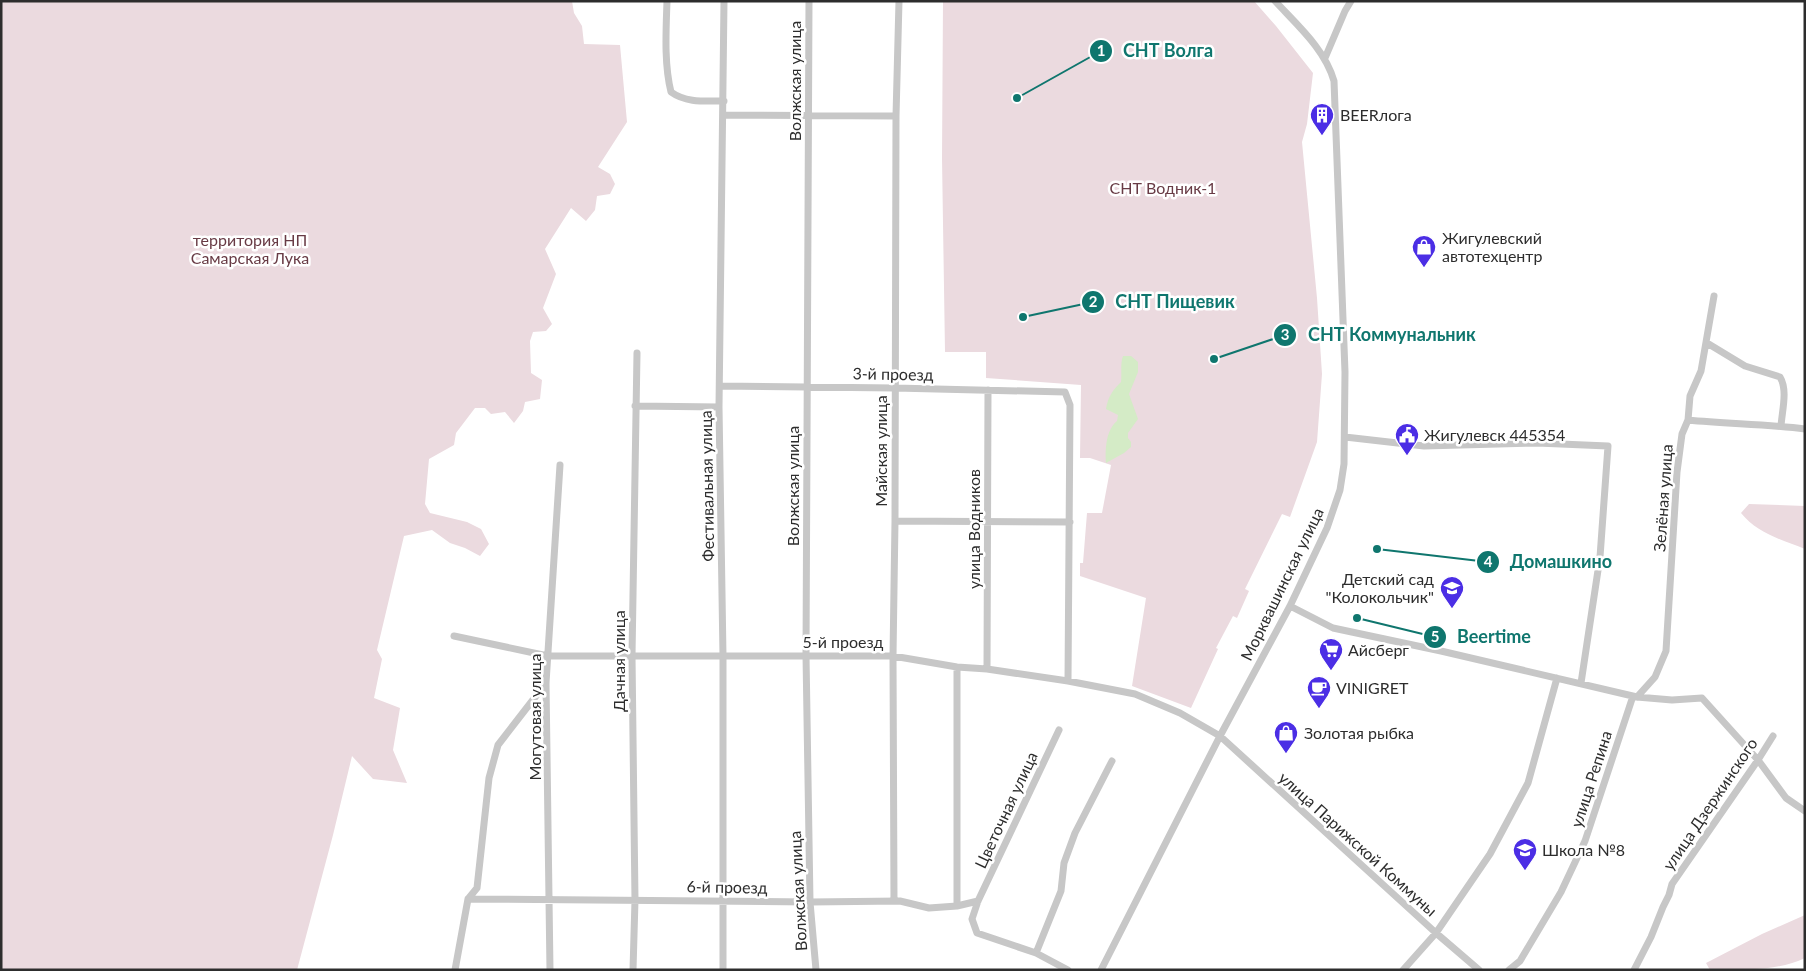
<svg xmlns="http://www.w3.org/2000/svg" width="1806" height="971" font-family="Lato,sans-serif">
<style>
.green{fill:#ebdadf}
.water{fill:#d4ebc6}
.lines{fill:none;stroke-linecap:round;stroke-linejoin:round}
.street{stroke:#c7c7c7;stroke-width:7}
.labels{text-anchor:middle;stroke-width:5;stroke-linejoin:round;paint-order:stroke}
.street-label{font-size:16px;fill:#2d2d2d;stroke:#fff}
.poi-label{font-size:16px;fill:#2d2d2d;stroke:#fff;text-anchor:start}
.park-label{font-size:16px;fill:#683b45;stroke:#fff}
.leader{fill:none;stroke:#0f766e;stroke-width:2}
.callout-dot{fill:#0f766e;stroke:#fff;stroke-width:2}
.mark-label{font-size:15px;text-anchor:middle;font-weight:bold;fill:#fff}
.callout-label{font-size:18px;text-anchor:middle;font-weight:bold;fill:#0f766e;stroke:#fff;stroke-width:5;stroke-linejoin:round;paint-order:stroke}
</style>
<rect width="100%" height="100%" fill="#fff"/>
<!-- green -->
<path class="green" d="M1,1H572L574,13L582,26L584,44L620,45L627,122L598,167L610,174L615,184L610,194L597,196L595,210L586,221L571,208L545,249L556,274L543,308L552,324L546,331L533,332L530,341L531,373L542,380L540,399L525,402L523,411L514,423L505,412L491,414L485,408H475L456,433L454,445L429,459L425,504L430,513L467,522L481,529L489,544L480,556L465,548L450,543L432,530L404,536L377,650L382,659L374,698L400,708L393,750L407,783L373,779L352,756L333,835L297,970H1Z
M943,1H1254L1276,26L1313,73L1307,124L1302,142L1317,298L1322,374L1317,442L1290,517L1282,514L1245,589L1249,591L1237,618L1233,616L1216,648L1218,649L1191,708L1132,686L1146,598L1080,576V563H1083L1087,513H1102L1111,465L1090,458H1080L1081,385L986,378V352H945L942,158Z
M1749,504L1805,506V549C1782,540 1757,533 1741,513Z
M1805,915V958C1779,971 1740,970 1710,970L1706,963L1762,934Z"/>
<!-- water -->
<path class="water" d="M1123,356H1131L1138,362V372L1129,394L1138,419L1128,433V438L1131,442V447L1124,453L1106,463C1105,449 1106,430 1117,421L1118,415L1106,409C1108,397 1112,391 1121,382C1122,374 1120,363 1123,356Z"/>
<g class="lines">
<!-- street -->
<path class="street" d="M667,1C666,31 664,64 671,92C686,103 705,101 724,101
M809,1L806,655L810,902L816,970
M1325,58L1345,11L1351,1
M723,115L896,116
M1707,343L1745,366L1780,377C1788,390 1782,411 1781,426
M720,386L895,388L1065,392L1070,405L1068,681
M635,406L719,407
M1688,420C1727,424 1766,424 1805,429
M1345,437L1424,446L1537,443L1608,446L1600,557L1581,683
M895,521L1070,522
M1290,606L1333,628L1441,651L1637,697L1672,700L1702,698L1758,760L1786,798L1805,811
M454,636L548,656H893L957,667L987,669L1068,681L1135,694L1180,713L1220,736L1436,933L1479,970
M987,669L988,390
M1637,697L1655,677L1666,651L1677,472L1682,434L1688,420L1690,396L1701,371L1714,296
M1059,730L978,901L972,919L977,933L1036,953L1068,970
M468,899L810,902L900,901L929,908L957,906L978,901
M894,901L893,656L895,521L896,116L899,1
M957,906V667
M1036,953L1061,891L1064,863L1075,833L1112,761
M455,970L468,899L477,888L489,778L498,745L546,683
M550,970L546,683L560,465
M633,970L635,900L632,656L637,353
M723,970V656L719,407L724,1
M1101,970L1220,736L1290,606L1327,528L1340,490L1344,464L1345,372L1334,81C1325,49 1297,25 1275,1
M1403,970L1436,933L1490,854L1528,783L1557,678
M1509,970L1520,961L1561,892L1585,841L1633,696
M1634,970L1651,937L1663,907L1669,895L1672,884L1758,760L1773,736"/>
</g>
<!-- icons -->
<defs>
<g id="building-pin" transform="scale(1.25)"><path d="M0 17L-7.5 6A9.5 9.5 0 1 1 7.5 6Z" fill="#4b2ee5" stroke="#fff"/><path d="M-4-6H4V6H1V3H-1V6H-4ZM-2.5-4.3h1.7v1.8h-1.7ZM.8-4.3h1.7v1.8H.8ZM-2.5-1h1.7V.8h-1.7ZM.8-1h1.7V.8H.8Z" fill="#fff"/></g>
<g id="shop-pin" transform="scale(1.25)"><path d="M0 17L-7.5 6A9.5 9.5 0 1 1 7.5 6Z" fill="#4b2ee5" stroke="#fff"/><path d="M-5-2.5h2.3a2.7 3.5 0 0 1 5.4 0H5L5.5 6h-11ZM-1.5-2.5h3a1.5 2.3 0 0 0-3 0Z" fill="#fff"/></g>
<g id="civic-pin" transform="scale(1.25)"><path d="M0 17L-7.5 6A9.5 9.5 0 1 1 7.5 6Z" fill="#4b2ee5" stroke="#fff"/><path d="M-.6-6.5H3V-4.5H.6V-3L4-1V1h2V6H-6V1h2V-1L-.6-3ZM-1.2 2.5V6h2.4V2.5Z" fill="#fff"/></g>
<g id="school-pin" transform="scale(1.25)"><path d="M0 17L-7.5 6A9.5 9.5 0 1 1 7.5 6Z" fill="#4b2ee5" stroke="#fff"/><path d="M0-5L7-2L0 1L-7-2ZM-4 1L0 2.5L4 1V4Q0 6-4 4Z" fill="#fff"/></g>
<g id="supermarket-pin" transform="scale(1.25)"><path d="M0 17L-7.5 6A9.5 9.5 0 1 1 7.5 6Z" fill="#4b2ee5" stroke="#fff"/><path d="M-6-5.5h2.5l.6 2H6L4.5 2H-2.5L-4.4-4H-6ZM-1.5 3.2a1.3 1.3 0 1 0 .1 0ZM3 3.2a1.3 1.3 0 1 0 .1 0Z" fill="#fff"/></g>
<g id="cafe-pin" transform="scale(1.25)"><path d="M0 17L-7.5 6A9.5 9.5 0 1 1 7.5 6Z" fill="#4b2ee5" stroke="#fff"/><path d="M-5.5-4.5H6V0H3Q3 3.5 0 3.5H-2.5Q-5.5 3.5-5.5 0ZM3-3.2v2h1.7v-2ZM-6 4.5H4V6H-6Z" fill="#fff"/></g>
</defs>
<g fill-rule="evenodd">
<use href="#building-pin" x="1322" y="115"/>
<use href="#shop-pin" x="1424" y="247"/>
<use href="#civic-pin" x="1407" y="435"/>
<use href="#school-pin" x="1452" y="588"/>
<use href="#supermarket-pin" x="1331" y="650"/>
<use href="#cafe-pin" x="1319" y="688"/>
<use href="#shop-pin" x="1286" y="733"/>
<use href="#school-pin" x="1525" y="850"/>
</g>
<g class="labels">
<!-- street labels -->
<g class="street-label">
<text transform="translate(795 81) rotate(-90)" y="6">Волжская улица</text>
<text transform="translate(893 374) rotate(1)" y="6">3-й проезд</text>
<text transform="translate(881 451) rotate(-90)" y="6">Майская улица</text>
<text transform="translate(707 486) rotate(-91)" y="6">Фестивальная улица</text>
<text transform="translate(793 486) rotate(-90)" y="6">Волжская улица</text>
<text transform="translate(1663 498) rotate(-86)" y="6">Зелёная улица</text>
<text transform="translate(974 529) rotate(-90)" y="6">улица Водников</text>
<text transform="translate(1282 584) rotate(-64)" y="6">Морквашинская улица</text>
<text x="843" y="648">5-й проезд</text>
<text transform="translate(619 661) rotate(-90)" y="6">Дачная улица</text>
<text transform="translate(535 717) rotate(-90)" y="6">Могутовая улица</text>
<text transform="translate(1591 779) rotate(-72)" y="6">улица Репина</text>
<text transform="translate(1710 804) rotate(-56)" y="6">улица Дзержинского</text>
<text transform="translate(1006 810) rotate(-65)" y="6">Цветочная улица</text>
<text transform="translate(1358 844) rotate(42)" y="6">улица Парижской Коммуны</text>
<text transform="translate(727 887) rotate(1)" y="6">6-й проезд</text>
<text transform="translate(798 891) rotate(-93)" y="6">Волжская улица</text>
</g>
<!-- poi labels -->
<g class="poi-label">
<text x="1340" y="121">BEERлога</text>
<text x="1442" y="244">Жигулевский<tspan x="1442" dy="18">автотехцентр</tspan></text>
<text x="1424" y="441">Жигулевск 445354</text>
<text x="1434" y="585" text-anchor="end">Детский сад<tspan x="1434" dy="18">"Колокольчик"</tspan></text>
<text x="1348" y="656">Айсберг</text>
<text x="1336" y="694">VINIGRET</text>
<text x="1304" y="739">Золотая рыбка</text>
<text x="1542" y="856">Школа №8</text>
</g>
<!-- park labels -->
<g class="park-label">
<text x="1163" y="194">СНТ Водник-1</text>
<text x="250" y="246">территория НП<tspan x="250" dy="18">Самарская Лука</tspan></text>
</g>
</g>
<!-- callouts -->
<path class="leader" d="M1017 98L1101 51M1023 317L1093 302M1214 359L1285 335M1377 549L1488 562M1357 618L1435 637"/>
<g class="callout-dot">
<circle cx="1017" cy="98" r="5"/>
<circle cx="1023" cy="317" r="5"/>
<circle cx="1214" cy="359" r="5"/>
<circle cx="1377" cy="549" r="5"/>
<circle cx="1357" cy="618" r="5"/>
<circle cx="1101" cy="51" r="12"/>
<circle cx="1093" cy="302" r="12"/>
<circle cx="1285" cy="335" r="12"/>
<circle cx="1488" cy="562" r="12"/>
<circle cx="1435" cy="637" r="12"/>
</g>
<g class="mark-label">
<text x="1101" y="56">1</text>
<text x="1093" y="307">2</text>
<text x="1285" y="340">3</text>
<text x="1488" y="567">4</text>
<text x="1435" y="642">5</text>
</g>
<g class="callout-label">
<text x="1168" y="57">СНТ Волга</text>
<text x="1175" y="308">СНТ Пищевик</text>
<text x="1392" y="341">СНТ Коммунальник</text>
<text x="1561" y="568">Домашкино</text>
<text x="1494" y="643">Beertime</text>
</g>
<!-- border -->
<rect width="1806" height="971" fill="none" stroke="#2d2d2d" stroke-width="5"/>
</svg>
